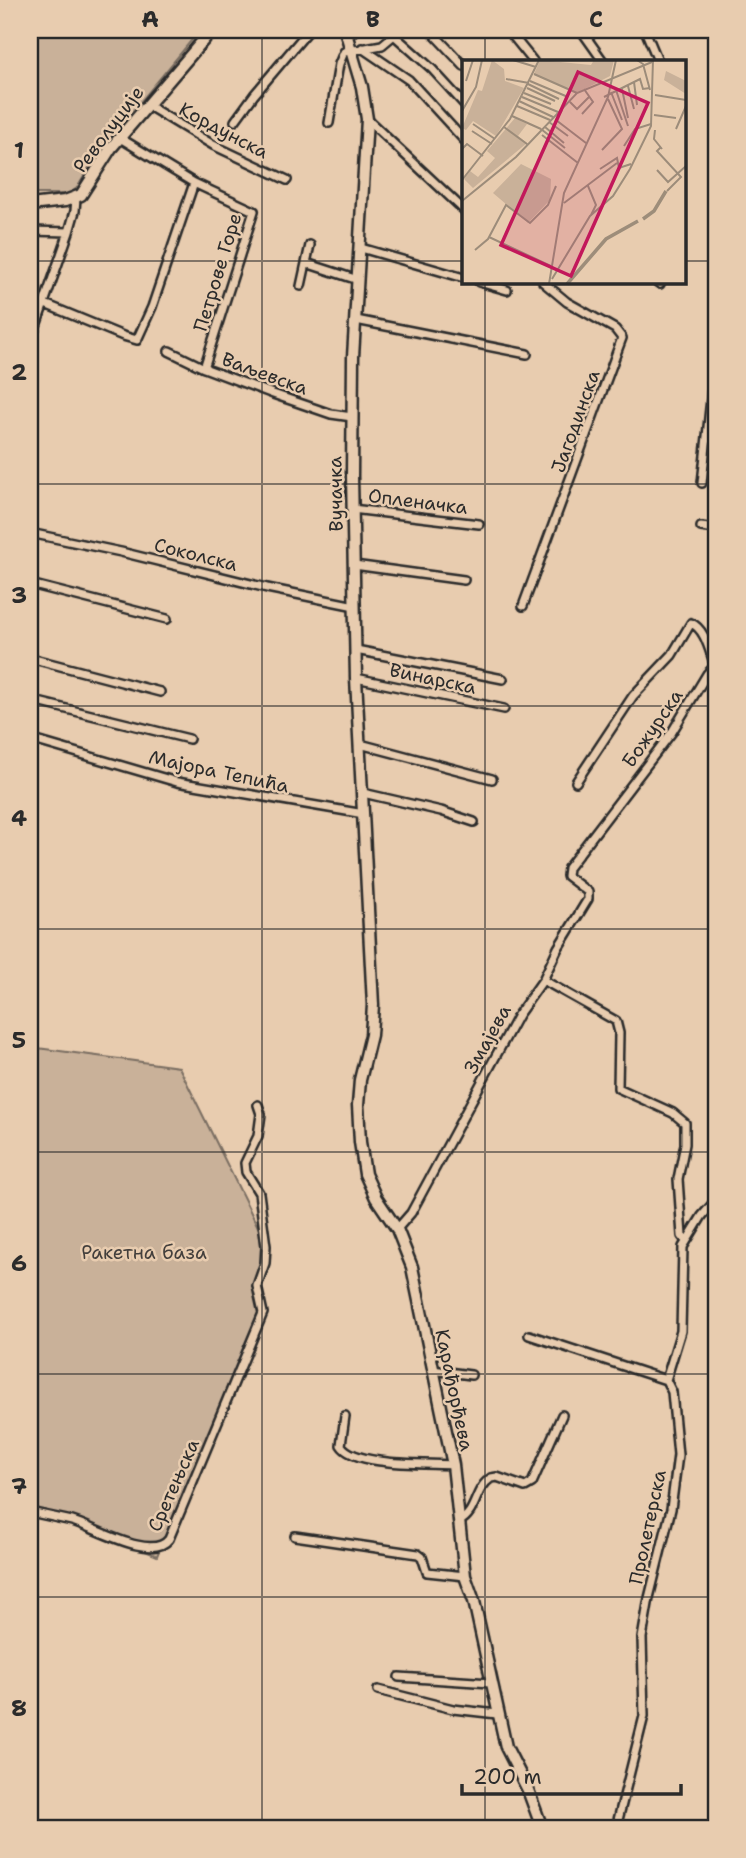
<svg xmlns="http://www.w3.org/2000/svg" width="746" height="1858" font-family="'Shantell Sans',sans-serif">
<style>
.green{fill:#c9b199;stroke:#7a6e62;stroke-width:2}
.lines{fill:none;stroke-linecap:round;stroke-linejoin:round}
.street-casing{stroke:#2b2b2b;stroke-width:12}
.secondary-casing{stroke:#2b2b2b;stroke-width:15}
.street{stroke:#e8ccaf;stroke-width:7}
.secondary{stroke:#e8ccaf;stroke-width:10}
.grid{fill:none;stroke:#2b2b2b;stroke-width:2;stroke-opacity:0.55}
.labels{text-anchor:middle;stroke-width:5;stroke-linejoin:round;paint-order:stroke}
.street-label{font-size:19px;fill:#2b2b2b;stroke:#e8ccaf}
.park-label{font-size:19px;fill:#433f3c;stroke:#e8ccaf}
.inset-river{fill:none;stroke:#9d8d7a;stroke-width:3.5}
.inset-road{fill:none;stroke:#9c8c7a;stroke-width:2}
.view{fill:#c2185b;fill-opacity:0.15;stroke:#c2185b;stroke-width:3.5}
.inset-edge{fill:none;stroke:#2b2b2b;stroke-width:3.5}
.neatline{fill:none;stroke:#2b2b2b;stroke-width:2.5}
.grid-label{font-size:23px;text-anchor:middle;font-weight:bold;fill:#2b2b2b}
</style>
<rect width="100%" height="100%" fill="#e8ccaf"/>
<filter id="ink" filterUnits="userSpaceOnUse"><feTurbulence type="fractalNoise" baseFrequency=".0143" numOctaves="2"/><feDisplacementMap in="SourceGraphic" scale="14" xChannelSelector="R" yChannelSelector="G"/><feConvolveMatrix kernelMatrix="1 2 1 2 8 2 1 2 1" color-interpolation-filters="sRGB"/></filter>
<g filter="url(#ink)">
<!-- green -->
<path class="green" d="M30,30H200L99,152L77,188L69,194H30Z
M30,1047L179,1067L260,1231L262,1260L253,1286L259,1312L157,1556L75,1522L30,1510Z"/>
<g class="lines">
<!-- street casing -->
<g class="street-casing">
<path id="street" d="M430,30L464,66
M508,30L533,61
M581,30L603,61
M645,30L658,61
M395,36L432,69L464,104
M347,37L355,30
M362,48L409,80L464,140
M147,105L213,145L287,180
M367,119L464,210
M235,121L254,95L309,30
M329,123L339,64L344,52L382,45L400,30
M120,138L194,183L254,211L204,368
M30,231L69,232
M361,248L464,278
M306,263L358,280
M479,282L507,290
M657,282L660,284
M301,286L310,245
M45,304L123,336L137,340L152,307L194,183
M356,320L527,354
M30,343L69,232L75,211L76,198
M169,351L204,368L273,394L331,414L352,417
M702,483L716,352
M352,509L479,524
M701,527L716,529
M30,533L121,552L267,588L355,606
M354,565L464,580
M30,584L167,619
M523,606L622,338L615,329L567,302L543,282
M356,650L503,679
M30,658L160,692
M356,678L504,709
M30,700L189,739
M30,739L177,782L364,814
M360,744L492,779
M576,782L633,696L672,655L691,623C706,629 710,654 716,668
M363,793L441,811L474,822
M543,980L616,1021L619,1033L618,1088L673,1113L685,1123V1144L678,1179L682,1236L686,1241
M397,1229L411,1213L518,1015L543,980L558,948L588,899V892L567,876L568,868L672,732L707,674L715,666
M529,1335L666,1380
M432,1370L471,1375
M345,1416L341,1445C354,1467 429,1463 453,1465
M30,1512C44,1515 58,1518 72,1521C94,1527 152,1562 169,1539L263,1313L257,1286L265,1263L266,1246L259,1193L246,1172L245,1163L258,1136L261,1114L258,1105
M460,1521C477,1512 474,1489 491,1478L497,1477L525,1487L532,1483L562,1415
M295,1536L418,1554L422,1557L427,1572L465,1576
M399,1677L491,1683
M378,1690L453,1709L497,1714
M428,1828H454
M616,1828L644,1716L642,1638L649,1598L671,1509L678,1455L672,1392L666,1380L681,1331L683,1247L702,1216L716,1200"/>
</g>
<!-- secondary casing -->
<g class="secondary-casing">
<path id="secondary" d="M345,30L362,87L367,119L353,357L352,476L356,678L373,1005L371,1035L360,1080L358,1105L360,1142L365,1174L376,1198L397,1229L412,1267L453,1465L465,1576L474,1601L506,1747L528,1790L542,1828
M30,205L65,201L81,195L111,148L212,30"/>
</g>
<!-- street -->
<use href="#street" class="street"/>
<!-- secondary -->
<use href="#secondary" class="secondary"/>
</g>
</g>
<!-- grid -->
<path class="grid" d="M262,30V1828M485,30V61M30,261H464M685,261H716M485,282V1828M30,484H716M30,706H716M30,929H716M30,1152H716M30,1374H716M30,1597H716"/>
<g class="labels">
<!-- street labels -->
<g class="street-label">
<text transform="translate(108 129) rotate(-53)" y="7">Револуције</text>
<text transform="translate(224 130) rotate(28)" y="7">Кордунска</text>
<text transform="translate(217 272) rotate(-73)" y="7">Петрове Горе</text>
<text transform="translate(265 373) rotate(20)" y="7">Ваљевска</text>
<text transform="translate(575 421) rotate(-70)" y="7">Јагодинска</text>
<text transform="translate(335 494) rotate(-91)" y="7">Вучачка</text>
<text transform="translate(418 501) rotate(7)" y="7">Опленачка</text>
<text transform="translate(196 554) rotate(14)" y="7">Соколска</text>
<text transform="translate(433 678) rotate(12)" y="7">Винарска</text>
<text transform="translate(652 728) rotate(-55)" y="7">Божурска</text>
<text transform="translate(219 771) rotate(12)" y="7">Мајора Тепића</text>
<text transform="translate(487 1039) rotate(-61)" y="7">Змајева</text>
<text transform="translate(455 1390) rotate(78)" y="7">Карађорђева</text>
<text transform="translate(173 1485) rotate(-66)" y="7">Сретењска</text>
<text transform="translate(647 1527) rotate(-78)" y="7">Пролетерска</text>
</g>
<!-- park labels -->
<g class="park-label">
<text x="144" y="1259">Ракетна база</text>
</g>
</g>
<!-- overview -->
<g transform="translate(462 60)">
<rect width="224" height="224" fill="#e8ccaf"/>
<path d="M30,0L42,9L43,21L62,28L34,76L11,61L4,70L0,68L16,30L20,31ZM78,0L129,5L132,0H152L148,16L115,33L72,14ZM204,11L224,21V34L202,20ZM53,58L65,64L56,76L65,83L11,128L2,119L8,111L16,117L33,98L25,91ZM59,104L89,119L88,140L66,163L31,133Z" fill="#c9b199"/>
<path class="inset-river" d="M181,159L192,151L204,131M105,224L144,179L176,161"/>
<path class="inset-road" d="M51,0L74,7M175,0L181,4L188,30M72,14L115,33M44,19L67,23M4,21L11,0M68,21L106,37M172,22L175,45M66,24L97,39M166,26L172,49M65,28L93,41M160,29L166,58M154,30L166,66M149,32L160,60M62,33L89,44M193,35L224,40M60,37L96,52M142,37L178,19L181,29L188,28M57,41L91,57M108,42L115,49L127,37M55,46L88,60M100,50L94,60L124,83M0,51L14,27L20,0M120,54L131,42L122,29M192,55L214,58M50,56L79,69M87,62L106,76M11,64L33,79M42,67L65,84M83,67L102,83M79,69L103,88M214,69L224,46M193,70L192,79L200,89M10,71L30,84M80,75L116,103M162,86L173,69L189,64M199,87L195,91L219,117L205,131M0,89L5,84L21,96M140,90L160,69L146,39M138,109L155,98L157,108L169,104M195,110L206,122L224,106M0,120L48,59L77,0M126,126L134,145L129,155M0,141L54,97L115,33L190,2M102,143L155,103M27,177L91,207M13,190L26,179L44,145L68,163L86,145L94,126M90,219L128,156L151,136L168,109L189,66L191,0M87,224L102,133L146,37L154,0"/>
<path class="view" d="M116,12L186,43L109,216L39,185Z"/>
<rect width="224" height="224" class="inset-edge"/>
</g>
<!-- margin -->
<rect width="746" height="1858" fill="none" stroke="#e8ccaf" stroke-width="77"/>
<!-- scale -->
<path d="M462 1784v10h219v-10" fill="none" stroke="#2b2b2b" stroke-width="3.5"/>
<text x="473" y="1784" font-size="21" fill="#2b2b2b" stroke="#e8ccaf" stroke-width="5" paint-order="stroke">200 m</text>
<rect x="38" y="38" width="670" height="1782" class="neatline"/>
<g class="grid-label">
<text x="150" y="27">A</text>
<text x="373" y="27">B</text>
<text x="596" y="27">C</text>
<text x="19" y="158">1</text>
<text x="19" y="380">2</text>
<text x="19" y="603">3</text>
<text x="19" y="826">4</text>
<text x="19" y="1048">5</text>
<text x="19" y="1271">6</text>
<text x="19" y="1494">7</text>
<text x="19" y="1716">8</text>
</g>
</svg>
